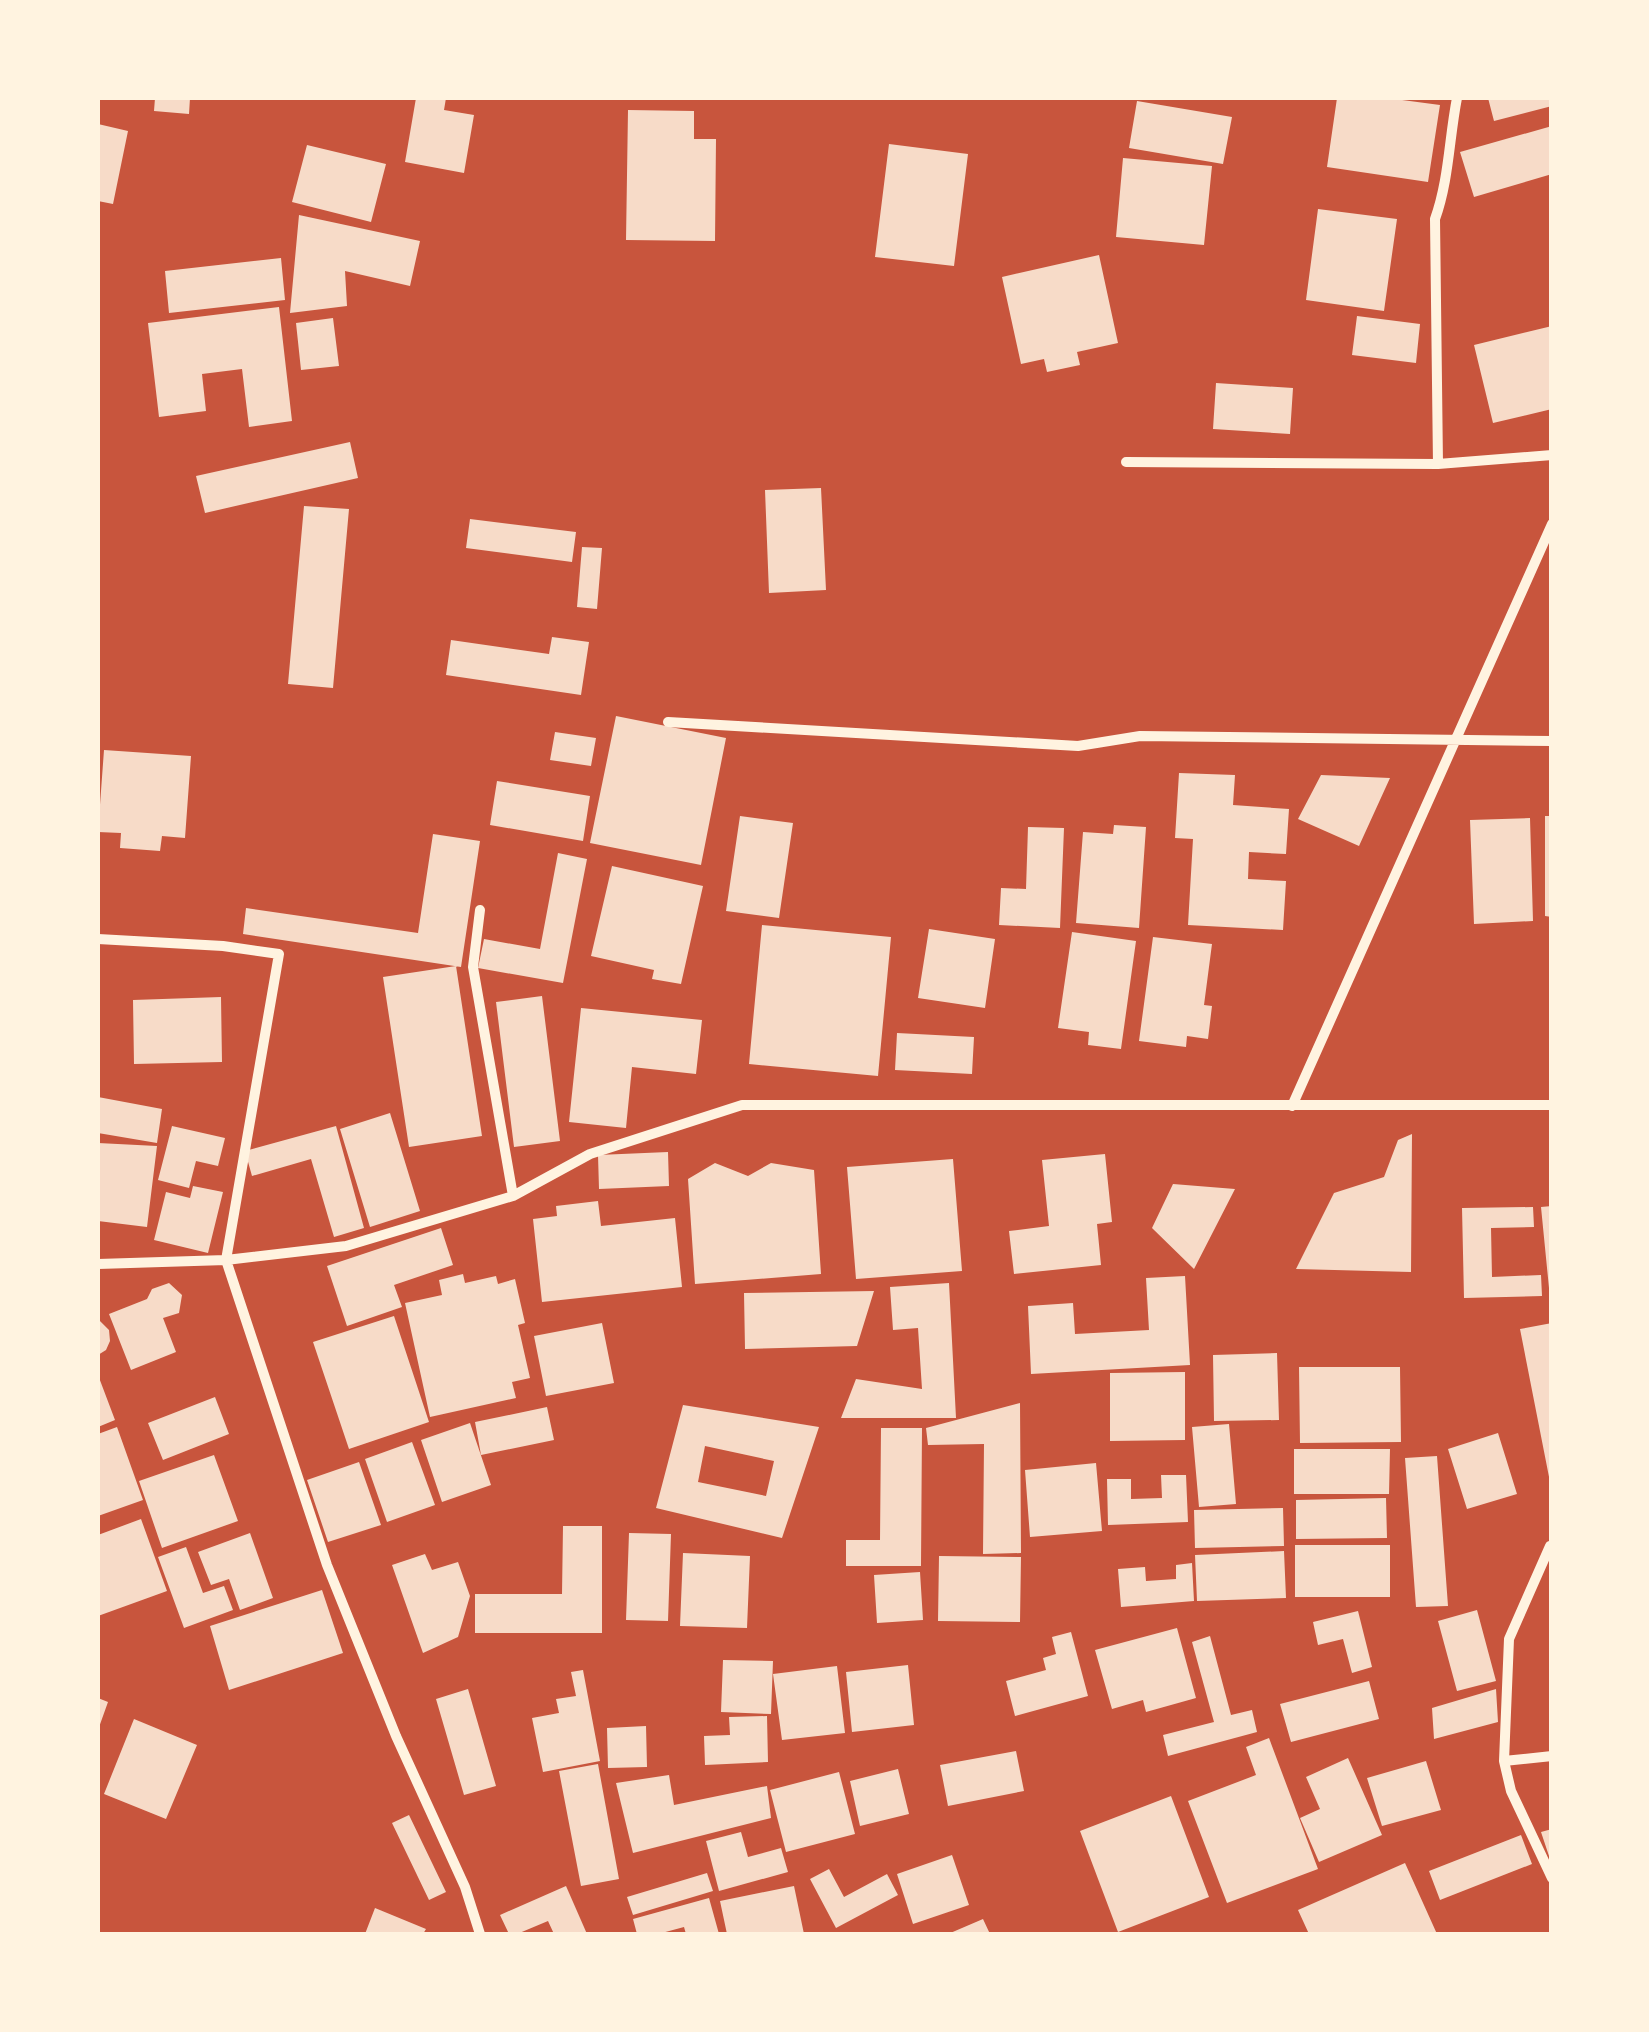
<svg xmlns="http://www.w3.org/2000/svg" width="1649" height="2032" font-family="Mulish,sans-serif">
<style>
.building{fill:#f7dbc8;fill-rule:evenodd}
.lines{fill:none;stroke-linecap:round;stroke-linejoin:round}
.minor{stroke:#fff3e0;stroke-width:10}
</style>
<rect width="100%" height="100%" fill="#c8553d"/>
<!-- building -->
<path class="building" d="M155,98H190L189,114L154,111Z
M416,98H446L444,110L474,115L464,173L405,162Z
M1337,98H1387L1440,105L1428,182L1327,167Z
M1488,98H1552V106L1494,121Z
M1137,101L1232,117L1223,164L1129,148Z
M628,110L694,111V139H716L715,241L626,240Z
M98,124L128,131L113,204L98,201Z
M1552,126V174L1474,197L1460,152Z
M889,144L968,154L954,266L875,257Z
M307,145L386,164L371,222L292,202Z
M1123,158L1212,166L1204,245L1116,237Z
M1318,209L1397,219L1384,311L1306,300Z
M299,215L420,241L410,286L345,271L347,306L290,313Z
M1099,255L1118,343L1077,352L1080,365L1047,372L1044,359L1021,364L1002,277Z
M281,258L285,300L169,313L165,271Z
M279,307L292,421L249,427L242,369L202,374L206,411L159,417L148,323Z
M1357,316L1420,324L1416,363L1352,355Z
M333,318L339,366L301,370L296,323Z
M1552,326V409L1493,423L1474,345Z
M1216,383L1293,388L1290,434L1213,429Z
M350,442L358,478L205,513L196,476Z
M821,488L826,590L769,593L765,490Z
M304,506L349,509L333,688L288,684Z
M470,519L576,532L572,562L466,548Z
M582,547L602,548L597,609L577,607Z
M552,637L589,642L581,695L446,675L451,640L549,654Z
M616,716L726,738L701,865L590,843Z
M555,732L596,738L591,766L550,760Z
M104,750L191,756L185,838L162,836L160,851L120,848L121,833L98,832Z
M1179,773L1235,775L1233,805L1289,809L1286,854L1249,852L1248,879L1286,881L1283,930L1188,925L1193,839L1175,838Z
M1321,775L1390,778L1359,846L1298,819Z
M497,781L590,796L583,841L490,825Z
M740,816L793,823L779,918L726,911Z
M1545,816H1552V917L1545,916Z
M1530,818L1533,921L1474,924L1470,820Z
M1114,825L1146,827L1139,928L1076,923L1083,832L1113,834Z
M1028,827L1064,828L1060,928L999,925L1001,888L1026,889Z
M433,834L480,841L461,967L243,934L246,908L418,933Z
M558,853L587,859L563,983L478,968L484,939L540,949Z
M612,866L703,886L681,984L652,979L654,970L591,956Z
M762,925L891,937L878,1076L749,1064Z
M929,929L995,939L985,1008L918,998Z
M1072,932L1136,941L1121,1049L1088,1045L1089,1032L1058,1028Z
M1153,937L1212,944L1204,1005L1212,1006L1208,1039L1187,1036L1186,1047L1139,1041Z
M456,966L482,1136L409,1147L383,977Z
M542,996L560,1141L514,1147L496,1002Z
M221,997L222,1062L134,1064L133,1000Z
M581,1008L702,1020L696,1074L632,1067L626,1128L569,1122Z
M897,1033L974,1037L972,1074L895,1070Z
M98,1097L162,1109L157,1143L98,1133Z
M390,1113L420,1211L370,1227L340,1129Z
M172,1126L225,1138L218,1166L196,1161L189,1188L158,1180Z
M336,1126L364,1228L334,1237L311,1159L252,1176L245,1151Z
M1412,1134L1411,1272L1296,1269L1334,1193L1384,1177L1398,1140Z
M98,1143L157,1146L147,1227L98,1221Z
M668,1152L669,1186L599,1189L598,1155Z
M1105,1154L1112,1222L1097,1224L1101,1265L1014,1274L1009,1231L1049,1226L1042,1160Z
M953,1159L962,1271L856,1279L847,1167Z
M715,1163L748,1176L771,1163L814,1170L821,1274L695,1284L688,1179Z
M1173,1184L1235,1189L1194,1269L1152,1228Z
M193,1186L223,1192L208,1253L154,1240L166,1192L190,1198Z
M598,1201L601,1226L675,1218L682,1287L542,1302L533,1219L557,1216L556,1206Z
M1552,1206V1288H1549L1541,1207Z
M1533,1207L1534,1227L1491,1228L1492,1277L1541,1275L1542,1296L1464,1298L1462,1208Z
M441,1228L453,1265L394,1285L402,1307L347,1326L327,1266Z
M463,1274L465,1283L496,1276L498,1284L515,1279L525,1323L518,1325L530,1378L512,1382L516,1398L430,1417L405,1303L442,1295L439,1280Z
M1185,1276L1190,1365L1031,1374L1028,1306L1073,1303L1075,1334L1149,1330L1146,1278Z
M169,1283L182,1295L179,1313L163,1318L176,1352L131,1370L109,1314L147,1299L152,1289Z
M949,1283L956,1418H841L856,1379L922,1389L918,1328L893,1330L890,1287Z
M874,1291L857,1346L745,1349L744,1293Z
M394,1316L429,1422L349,1449L313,1342Z
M98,1319L109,1330L110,1341L106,1350L98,1355Z
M602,1323L614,1383L546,1396L534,1336Z
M1552,1323V1482H1550L1520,1329Z
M1277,1353L1279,1420L1214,1421L1213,1355Z
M1299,1367H1400L1401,1442L1300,1443Z
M1185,1372V1440L1110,1441V1373Z
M98,1375L115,1420L98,1427Z
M215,1397L229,1434L163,1460L148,1423Z
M1020,1403L1021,1553L983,1554L984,1444L928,1445L926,1428Z
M683,1405L819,1427L782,1538L656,1508ZM705,1446L774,1461L766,1496L698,1482Z
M547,1407L554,1440L481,1455L475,1422Z
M470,1423L491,1485L442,1502L421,1440Z
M1229,1424L1236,1504L1199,1507L1192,1427Z
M117,1427L143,1500L98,1516V1434Z
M881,1428H922L921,1566H846V1540H880Z
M1498,1433L1517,1494L1467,1509L1448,1449Z
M412,1442L435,1505L387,1522L365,1459Z
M1294,1449H1390L1389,1494H1294Z
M214,1455L238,1521L162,1548L139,1481Z
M1437,1456L1448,1606L1416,1607L1405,1458Z
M359,1462L381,1525L328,1542L307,1480Z
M1096,1463L1102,1531L1030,1537L1025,1470Z
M1161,1475H1186L1188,1522L1108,1525L1107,1479H1131V1499L1162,1498Z
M1386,1498L1387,1538L1296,1539V1500Z
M1283,1508L1284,1546L1195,1548L1194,1510Z
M141,1519L167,1591L98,1616V1535Z
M563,1526H602V1633H475V1594H562Z
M250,1533L273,1598L240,1610L229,1579L211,1585L198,1552Z
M629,1533L671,1534L668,1621L626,1620Z
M1295,1545H1390V1597H1295Z
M186,1547L203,1593L224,1586L233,1610L184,1628L158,1557Z
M1284,1551L1286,1598L1197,1601L1195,1555Z
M683,1553L750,1556L747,1628L680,1626Z
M425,1554L432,1570L458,1562L470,1596L458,1637L423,1653L392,1565Z
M939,1556L1021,1557L1020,1622L938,1621Z
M1192,1563L1194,1601L1121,1607L1118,1569L1145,1567L1146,1581L1176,1579V1565Z
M920,1572L923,1620L877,1623L874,1575Z
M322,1590L343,1653L229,1690L210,1626Z
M1477,1610L1496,1681L1457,1691L1438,1621Z
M1358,1611L1372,1667L1352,1673L1343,1639L1318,1645L1313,1622Z
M1177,1628L1196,1698L1146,1712L1143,1700L1112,1709L1095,1650Z
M1071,1632L1088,1696L1015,1716L1006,1681L1046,1670L1043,1658L1056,1654L1052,1637Z
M1210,1636L1231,1715L1252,1710L1257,1732L1168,1756L1163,1735L1214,1722L1192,1642Z
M723,1660L773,1661L771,1714L721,1712Z
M908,1665L914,1725L852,1732L846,1672Z
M837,1666L845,1733L782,1740L773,1674Z
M583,1670L600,1761L543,1772L532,1718L559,1713L556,1699L576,1696L571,1672Z
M1369,1681L1379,1719L1291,1742L1280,1704Z
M468,1689L496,1786L464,1795L436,1699Z
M1496,1689L1498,1722L1434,1739L1432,1708Z
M98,1698L108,1702L98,1730Z
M767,1716L768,1762L705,1765L704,1736L730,1735L729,1717Z
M134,1719L197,1745L166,1819L104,1794Z
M646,1726L647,1767L608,1768L607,1728Z
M1269,1738L1318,1869L1227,1903L1188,1801L1256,1775L1246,1747Z
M1016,1751L1024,1791L948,1806L940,1765Z
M1348,1758L1382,1835L1319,1862L1300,1818L1320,1809L1306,1777Z
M1426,1761L1441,1810L1382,1826L1367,1778Z
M598,1764L619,1879L581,1886L559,1771Z
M898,1769L909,1814L860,1826L850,1781Z
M839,1772L855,1834L786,1852L770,1790Z
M669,1775L674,1805L767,1786L771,1818L633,1853L616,1783Z
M1171,1796L1209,1897L1118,1932L1080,1831Z
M409,1815L446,1892L429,1900L392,1823Z
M1552,1829V1862H1551L1541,1832Z
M741,1832L748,1857L781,1848L788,1872L719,1891L706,1841Z
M1521,1835L1532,1864L1440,1900L1429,1871Z
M952,1855L969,1905L913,1924L897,1874Z
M1405,1863L1437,1934H1309L1298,1910Z
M829,1869L844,1897L887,1874L898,1895L836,1928L810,1879Z
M707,1873L713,1891L633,1915L627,1897Z
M566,1886L587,1934H554L548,1921L517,1934H509L500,1915Z
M794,1886L804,1934H727L720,1901Z
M709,1898L719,1934H686L684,1927L658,1934H637L633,1919Z
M375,1908L426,1929L423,1934H365Z
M983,1919L990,1934H948Z"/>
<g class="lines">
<!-- minor -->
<path class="minor" d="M1126,462L1438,464L1552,455
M1438,464L1435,219C1449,180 1449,139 1457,98
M668,722L1078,746L1140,736L1552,741
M480,910L473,967L513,1196
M98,939L223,946L279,954L226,1260L327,1565L396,1736L465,1887L480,1934
M1292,1106L1552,524
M98,1264L226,1260L346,1246L513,1196L590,1154L742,1105H1552
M1550,1546L1509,1639L1504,1761L1511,1791L1552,1878
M1504,1761L1552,1756"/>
</g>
<!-- border -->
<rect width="1649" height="2032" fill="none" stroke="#fff3e0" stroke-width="200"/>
</svg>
